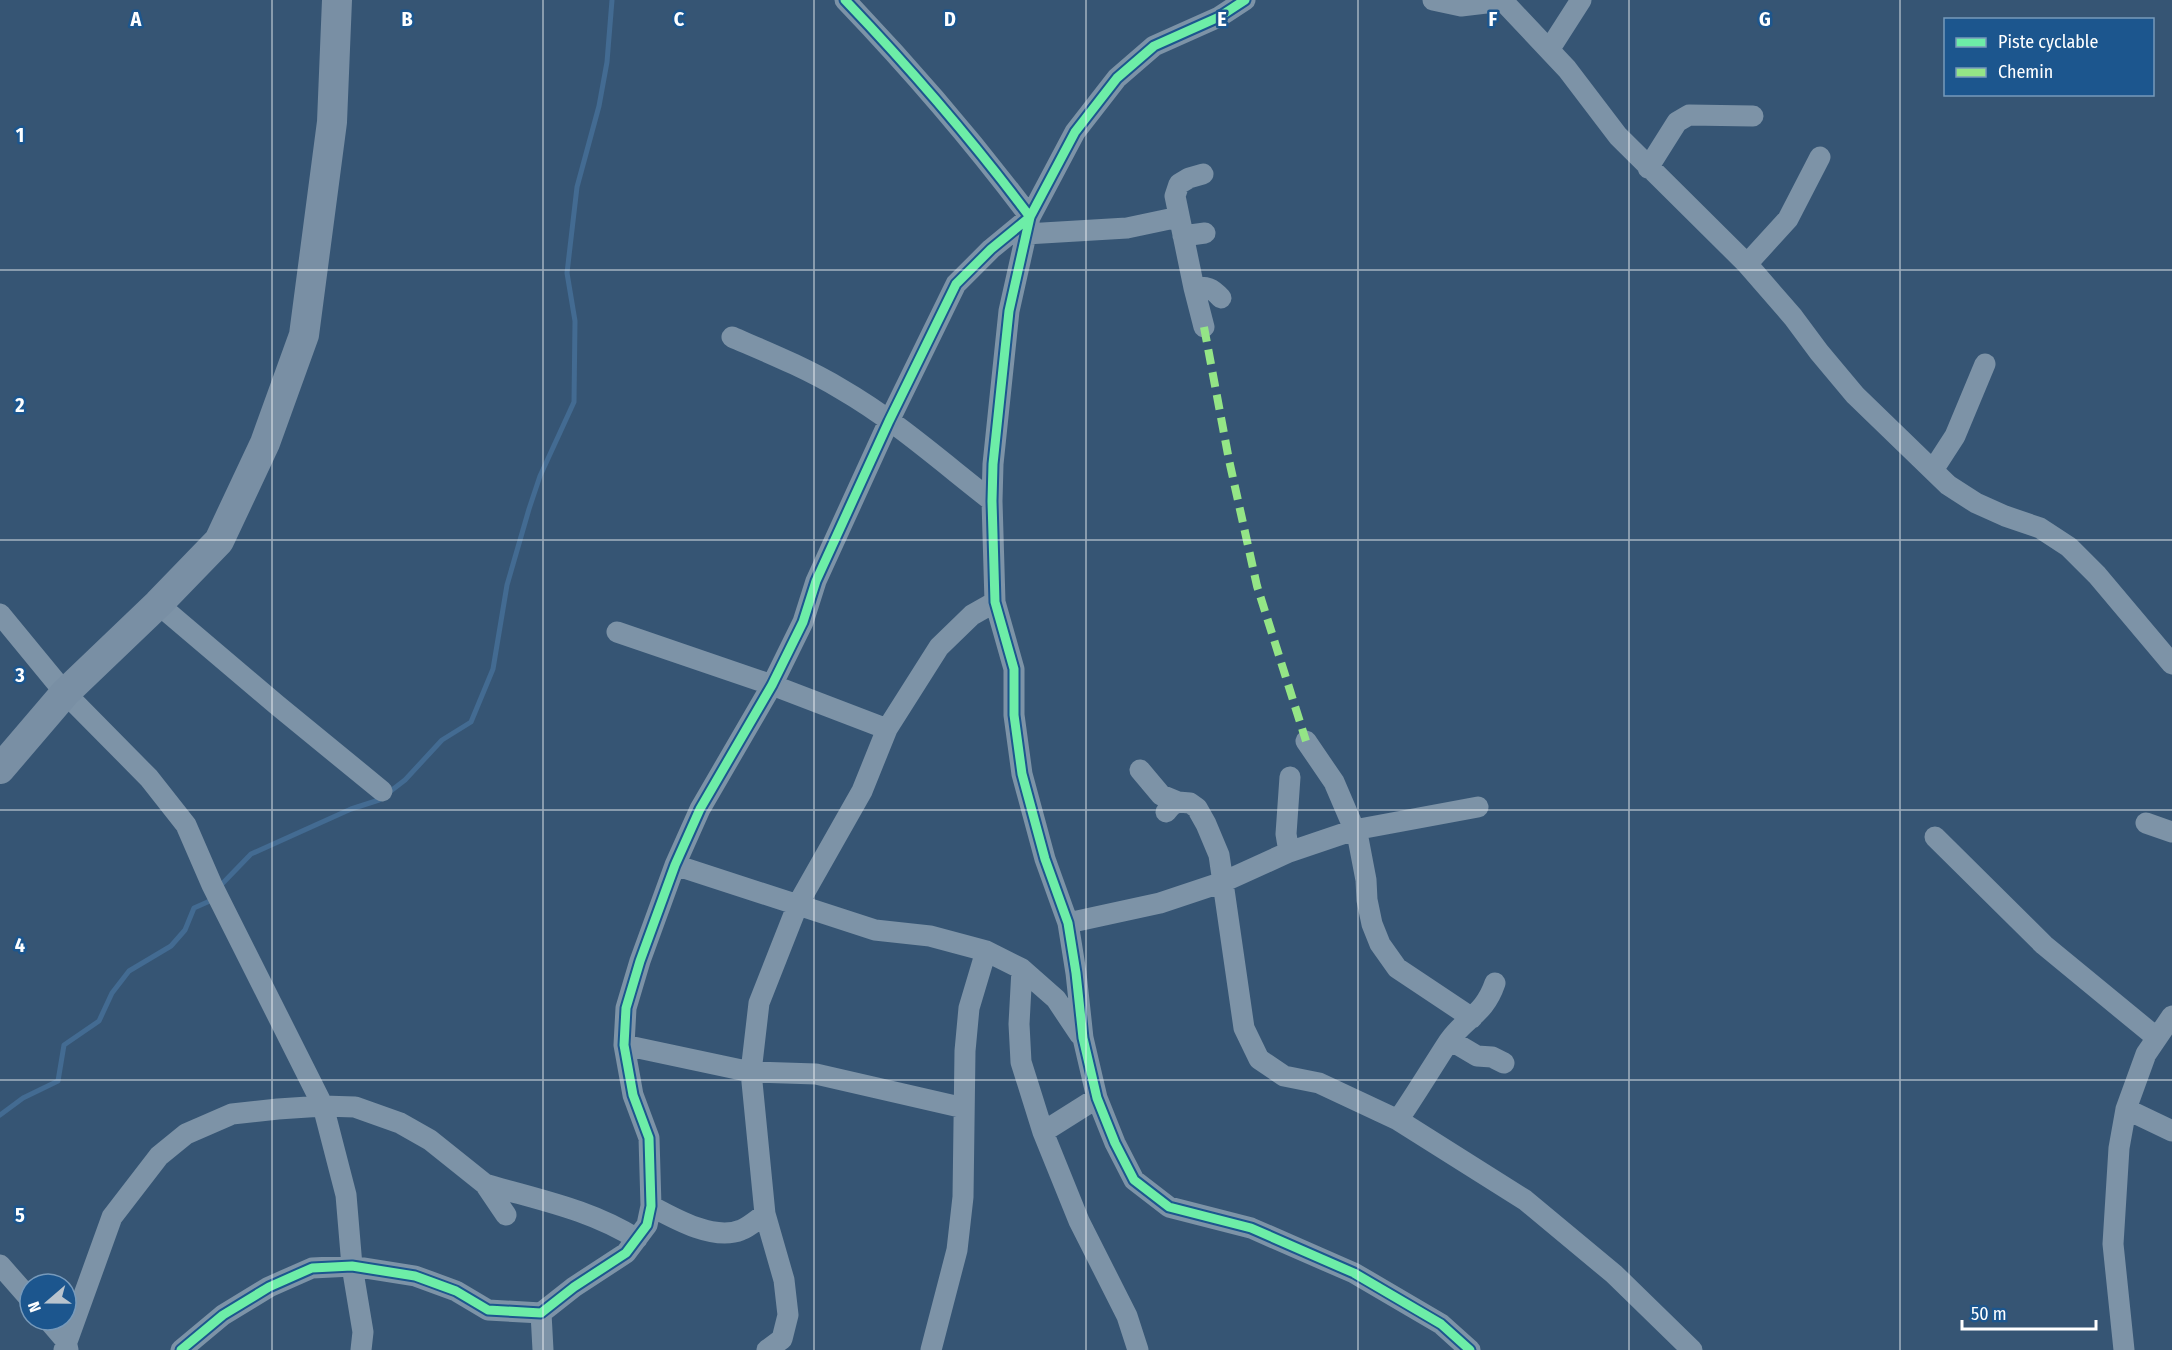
<svg xmlns="http://www.w3.org/2000/svg" width="2172" height="1350" font-family="'Fira Sans Condensed',sans-serif">
<style>
.lines{fill:none;stroke-linecap:round;stroke-linejoin:round}
.stream{stroke:#436b92;stroke-width:5}
.street{stroke:#7d93a7;stroke-width:21}
.secondary{stroke:#798fa4;stroke-width:30}
.quiet{stroke:#94e586;stroke-width:8;stroke-dasharray:15 8;stroke-linecap:butt}
.cycleway-casing{stroke:#1c568e;stroke-width:13}
.cycleway{stroke:#6deda7;stroke-width:9}
.grid{fill:none;stroke:#fff;stroke-width:1.5;stroke-opacity:0.55}
.grid-label{font-size:20px;text-anchor:middle;font-weight:bold;fill:#fff;stroke:#1c568e;stroke-width:5;stroke-linejoin:round;paint-order:stroke}
</style>
<rect width="100%" height="100%" fill="#365574"/>
<g class="lines">
<!-- stream -->
<path class="stream" d="M221,885L251,854L351,809L379,800L405,780L442,740L471,722L493,669L507,585L529,509L540,476L574,402L575,321L567,273L577,187L599,106L607,62L612,0
M0,1115L23,1098L58,1081L64,1045L99,1021L112,993L129,971L171,946L185,930L194,908L212,900"/>
<!-- street -->
<path class="street" d="M1245,0L1219,17L1154,46L1117,78L1075,132L1030,217L1009,311L993,464L992,501L995,602L1014,669V715L1022,774L1045,859L1068,923L1076,973L1083,1038L1097,1098L1115,1143L1134,1180L1169,1207L1251,1228L1354,1273L1441,1324L1470,1350
M1433,0L1461,6L1503,1
M1502,0L1567,69L1618,136L1747,264L1793,317L1819,352L1855,395L1948,485L1976,503L2005,516L2040,528L2069,547L2097,575L2172,664
M1549,50L1581,0
M1648,168L1677,122L1689,115L1753,116
M1203,174L1189,178L1179,184L1175,196L1194,288L1204,327
M1026,234L1127,228L1179,217
M1183,236L1205,233
M1747,264L1788,219L1820,157
M1194,288C1207,286 1212,288 1221,298
M732,337C769,353 806,368 841,389C895,420 943,463 992,501
M1933,470L1955,436L1985,364
M158,604L277,705L382,791
M0,614L65,693L149,778L186,825L212,885L323,1106L346,1195L352,1266L363,1332L361,1350
M617,632L772,685L887,729
M1306,741L1334,782L1358,838L1366,880L1367,900L1372,924L1380,944L1397,968L1472,1018
M1140,770L1161,795L1178,802
M1166,812L1171,806L1178,802L1190,803L1197,808L1206,824L1219,855L1244,1028L1259,1059L1284,1076L1319,1083L1398,1120L1525,1200L1614,1274L1692,1350
M2146,823L2172,832
M1935,837L2044,945L2157,1038
M1289,852L1286,834L1290,777
M675,865L875,930L930,936L986,951L1022,969L1056,999L1080,1035
M1068,923L1160,903L1223,882L1289,852L1354,830L1478,807
M1022,969L1019,1024L1021,1062L1043,1132L1079,1221L1127,1316L1138,1350
M1450,1040L1477,1056L1492,1057L1504,1063
M624,1045L751,1072L816,1074L964,1108
M2126,1109L2172,1131
M1398,1120C1416,1094 1432,1067 1449,1041C1466,1017 1484,1015 1495,983
M1043,1132L1097,1098
M485,1184C539,1200 589,1209 637,1239
M651,1206C675,1219 714,1241 741,1230C749,1227 758,1219 765,1214
M0,1265L30,1299
M541,1313L543,1350
M48,1320L66,1341L68,1350
M64,1350L112,1217L159,1156L186,1134L232,1114L278,1109L323,1106L355,1107L400,1123L430,1140L485,1184L506,1215
M181,1350L223,1315L269,1287L312,1268L352,1266L415,1276L456,1291L488,1310L541,1313L574,1287L626,1253L647,1225L651,1206L649,1138L633,1095L624,1045L626,1008L640,961L675,865L700,809L772,685L803,622L816,581L889,421L956,284L991,249L1030,217C973,141 911,69 845,0
M767,1350L782,1339L788,1315L784,1280L765,1214L751,1072L759,1003L798,904L862,791L887,729L939,647L972,615L995,602
M931,1350L957,1250L963,1197L965,1051L969,1008L986,951
M2124,1350L2113,1244L2119,1148L2126,1109L2146,1054L2172,1016"/>
<!-- secondary -->
<path class="secondary" d="M0,769L65,693L158,604L219,541L265,443L304,335L332,122L337,0"/>
<!-- quiet -->
<path class="quiet" d="M1204,327L1229,460L1257,586L1306,741"/>
<!-- cycleway casing -->
<g class="cycleway-casing">
<path id="cycleway" d="M1245,0L1219,17L1154,46L1117,78L1075,132L1030,217L1009,311L993,464L992,501L995,602L1014,669V715L1022,774L1045,859L1068,923L1076,973L1083,1038L1097,1098L1115,1143L1134,1180L1169,1207L1251,1228L1354,1273L1441,1324L1470,1350
M181,1350L223,1315L269,1287L312,1268L352,1266L415,1276L456,1291L488,1310L541,1313L574,1287L626,1253L647,1225L651,1206L649,1138L633,1095L624,1045L626,1008L640,961L675,865L700,809L772,685L803,622L816,581L889,421L956,284L991,249L1030,217C973,141 911,69 845,0"/>
</g>
<!-- cycleway -->
<use href="#cycleway" class="cycleway"/>
</g>
<!-- grid -->
<path class="grid" d="M272,0V1350M543,0V1350M814,0V1350M1086,0V1350M1358,0V1350M1629,0V1350M1900,0V1350M0,270H2172M0,540H2172M0,810H2172M0,1080H2172"/>
<g class="grid-label">
<text x="136" y="26">A</text>
<text x="407" y="26">B</text>
<text x="679" y="26">C</text>
<text x="950" y="26">D</text>
<text x="1222" y="26">E</text>
<text x="1493" y="26">F</text>
<text x="1765" y="26">G</text>
<text x="20" y="142">1</text>
<text x="20" y="412">2</text>
<text x="20" y="682">3</text>
<text x="20" y="952">4</text>
<text x="20" y="1222">5</text>
</g>
<!-- legend -->
<rect x="1944" y="18" width="210" height="78" fill="#1c568e" stroke="#779abb" stroke-width="1.5"/>
<rect x="1956" y="38" width="30" height="9" fill="#6deda7" stroke="#779abb" stroke-width="1.5"/>
<text x="1998" y="48" font-size="18" fill="#ffffff">Piste cyclable</text>
<rect x="1956" y="68" width="30" height="9" fill="#94e586" stroke="#779abb" stroke-width="1.5"/>
<text x="1998" y="78" font-size="18" fill="#ffffff">Chemin</text>
<!-- north arrow -->
<g transform="translate(48 1302) rotate(250)"><circle r="28" fill="#1c568e" stroke="#779abb" stroke-width="1.5"/>
<path d="M0-4.5L10 22L0 15L-10 22Z" fill="#b9c4ce"/>
<text y="-9" font-size="16" font-weight="bold" text-anchor="middle" fill="#ffffff">N</text>
</g>
<!-- scale -->
<path d="M1962 1320v9h134v-9" fill="none" stroke="#ffffff" stroke-width="3"/>
<text x="1971" y="1320" font-size="18" fill="#ffffff" stroke="#1c568e" stroke-width="4.5" paint-order="stroke">50 m</text>
</svg>
